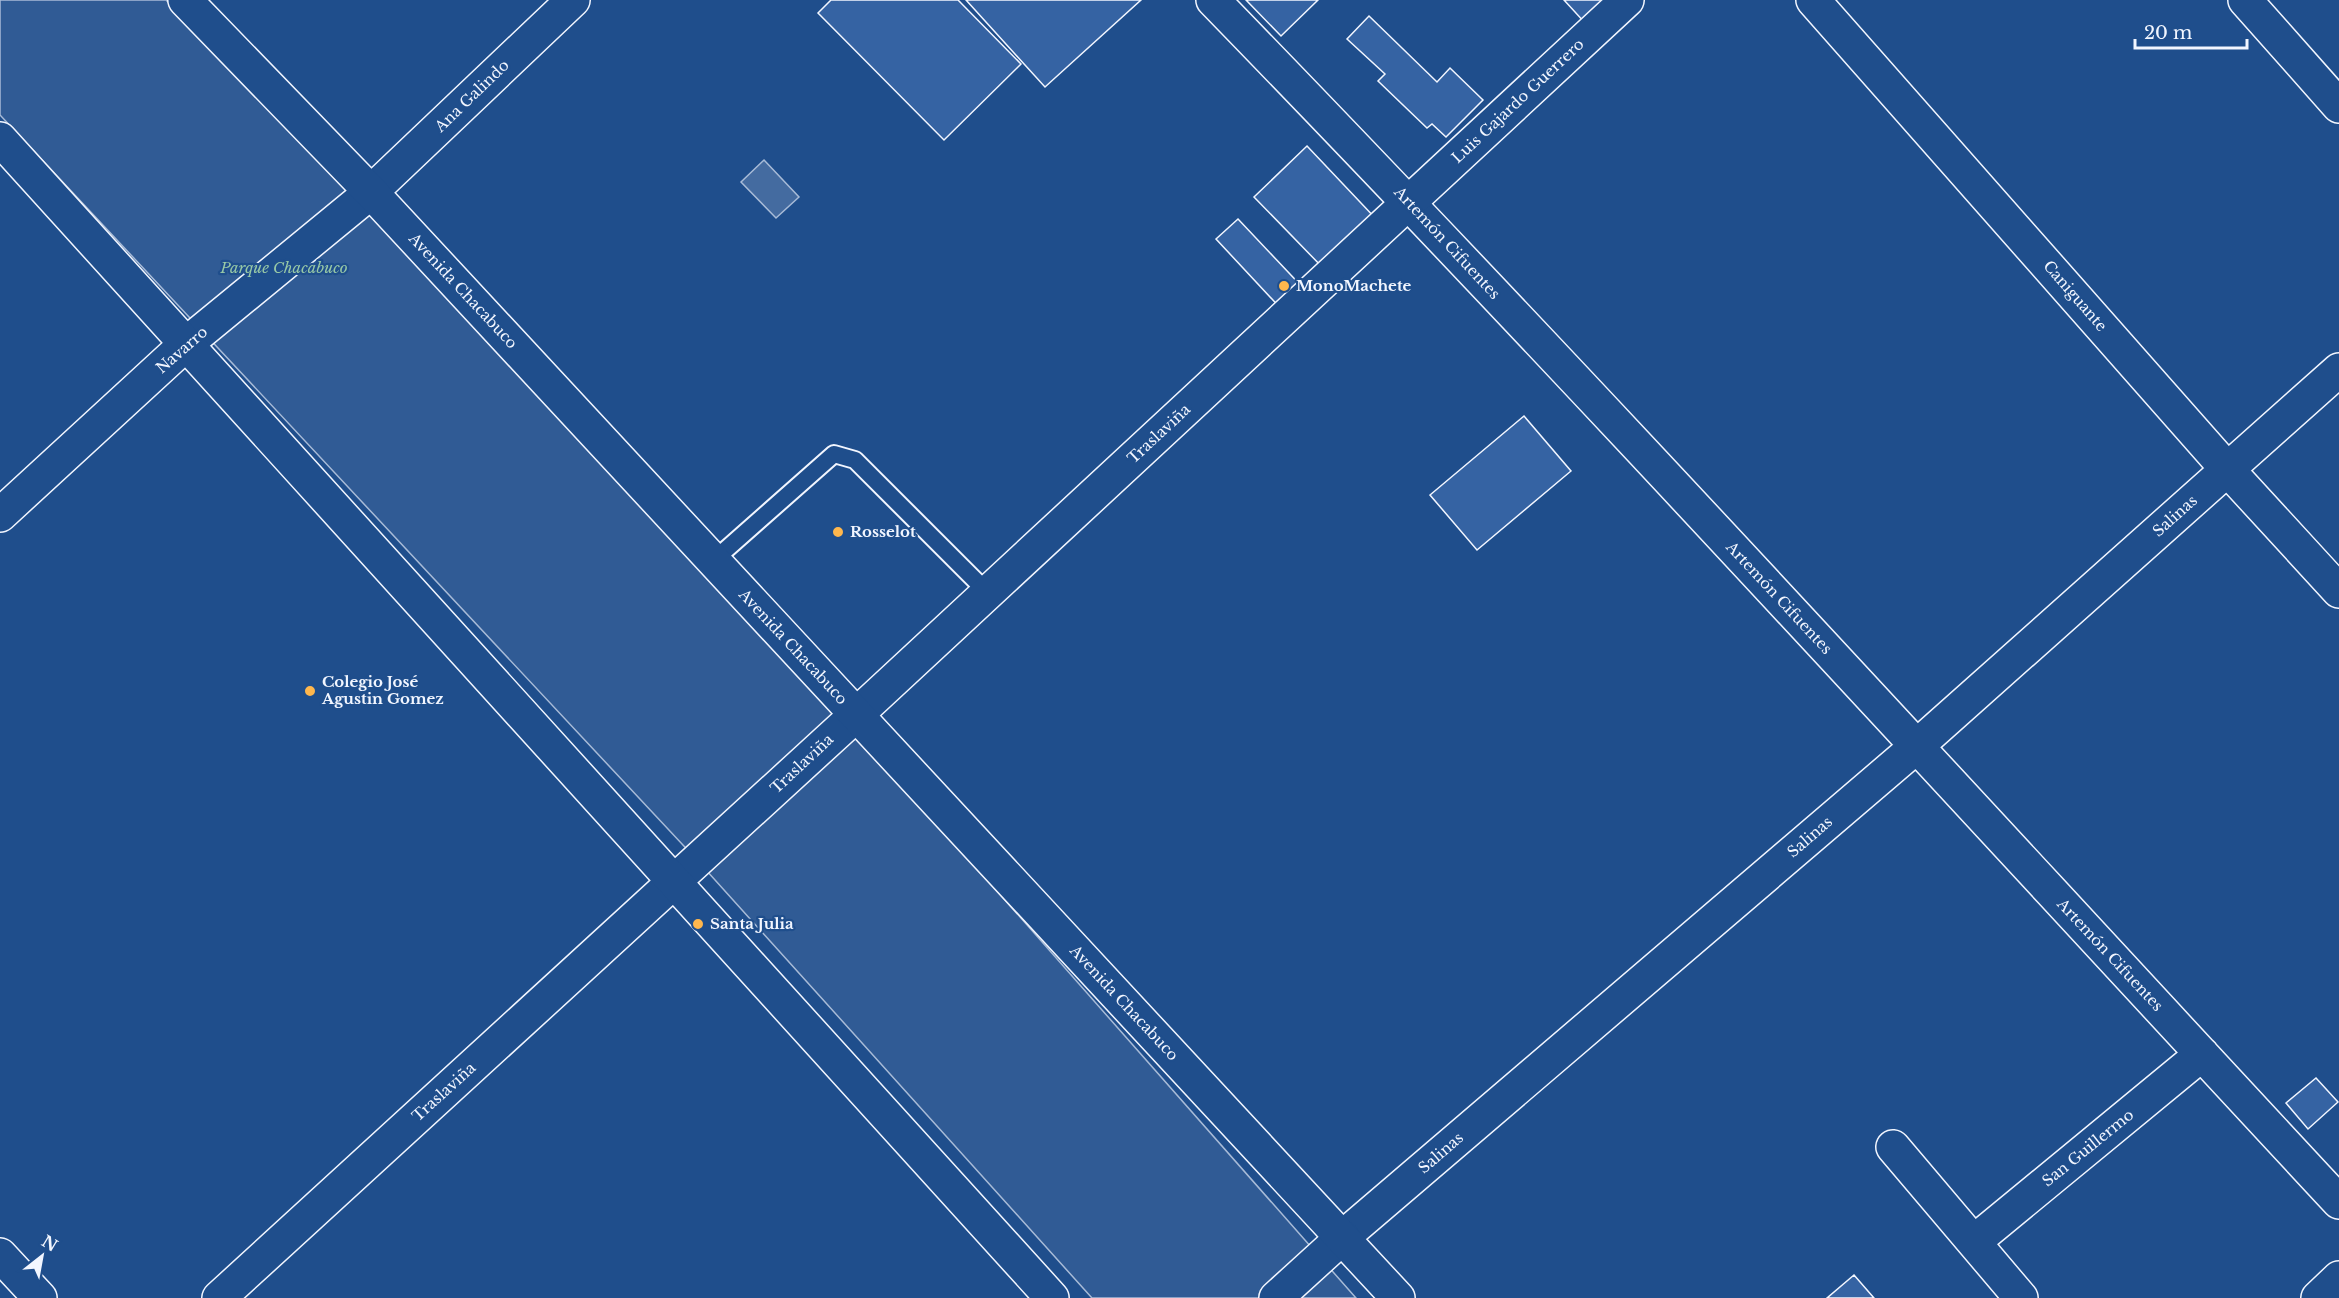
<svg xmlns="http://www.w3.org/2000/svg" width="2339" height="1298" font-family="'Libre Baskerville',serif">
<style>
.green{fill:#305b95;stroke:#a8bbd7;stroke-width:1.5}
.water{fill:#446ba0;stroke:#a8bbd7;stroke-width:1.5}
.building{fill:#3563a3;stroke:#f2f6ff;stroke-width:1.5}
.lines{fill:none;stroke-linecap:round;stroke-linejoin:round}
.lane-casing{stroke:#f2f6ff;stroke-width:20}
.street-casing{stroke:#f2f6ff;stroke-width:36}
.secondary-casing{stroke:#f2f6ff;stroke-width:36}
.primary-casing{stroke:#f2f6ff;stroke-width:36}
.lane{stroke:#1f4e8c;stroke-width:16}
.street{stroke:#1f4e8c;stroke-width:33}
.secondary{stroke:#1f4e8c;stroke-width:33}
.primary{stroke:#1f4e8c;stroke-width:33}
.poi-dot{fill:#ffb74d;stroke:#1f4e8c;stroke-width:2}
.labels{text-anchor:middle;stroke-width:4.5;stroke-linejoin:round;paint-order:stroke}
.street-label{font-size:15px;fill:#f2f6ff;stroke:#1f4e8c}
.park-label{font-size:15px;font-style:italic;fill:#97c8a6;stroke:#1f4e8c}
.poi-label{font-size:15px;font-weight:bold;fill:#f2f6ff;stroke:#1f4e8c;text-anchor:start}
</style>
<rect width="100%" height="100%" fill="#1f4e8c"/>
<!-- green -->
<path class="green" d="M0,0H166L354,193L848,722L1356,1298H1092L697,860L0,115Z"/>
<!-- water -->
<path class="water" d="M764,160L799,197L776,218L741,182Z"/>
<!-- building -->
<path class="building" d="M831,0H958L1021,64L944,140L818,13Z
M966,0H1141L1045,87Z
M1246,0H1318L1281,36Z
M1564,0H1612L1586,24Z
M1369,16L1437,82L1450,68L1483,100L1446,137L1432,124L1427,128L1378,81L1385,74L1347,39Z
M1307,146L1378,221L1326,271L1254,197Z
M1238,219L1306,291L1284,312L1216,239Z
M1524,416L1571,471L1477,550L1430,495Z
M2316,1078L2338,1102L2308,1129L2286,1103Z
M1854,1275L1874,1298H1827Z"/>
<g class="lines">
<!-- lane casing -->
<g class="lane-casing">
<path id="lane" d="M713,561L834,454L855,460L988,593"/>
</g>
<!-- street casing -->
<g class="street-casing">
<path id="street" d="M1213,0C1596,394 1965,800 2339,1202
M1813,0L2227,469L2339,591
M2245,0L2339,106
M0,515L186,344L371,192L573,0
M1893,1147L2021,1298
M1343,1237L1917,746L2339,370
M1975,1241L2202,1054
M0,1255L40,1298"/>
</g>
<!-- secondary casing -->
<g class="secondary-casing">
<path id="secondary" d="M219,1298L856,715L1627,0
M1276,1298L1343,1237
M2318,1298L2339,1278"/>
</g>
<!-- primary casing -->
<g class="primary-casing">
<path id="primary" d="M185,0L371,192L1398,1298
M0,139L1052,1298"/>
</g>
<!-- lane -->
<use href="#lane" class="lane"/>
<!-- street -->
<use href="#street" class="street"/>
<!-- secondary -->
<use href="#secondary" class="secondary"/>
<!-- primary -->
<use href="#primary" class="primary"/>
</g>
<!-- markers -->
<g class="poi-dot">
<circle cx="1284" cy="286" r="6"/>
<circle cx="838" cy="532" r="6"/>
<circle cx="310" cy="691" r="6"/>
<circle cx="698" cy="924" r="6"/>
</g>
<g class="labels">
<!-- street labels -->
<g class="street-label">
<text transform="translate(472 96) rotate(-44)" y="5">Ana Galindo</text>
<text transform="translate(1518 101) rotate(-43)" y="5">Luis Gajardo Guerrero</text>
<text transform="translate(1447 243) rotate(47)" y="5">Artemón Cifuentes</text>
<text transform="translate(463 291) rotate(47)" y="5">Avenida Chacabuco</text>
<text transform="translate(2075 296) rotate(49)" y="5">Caniguante</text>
<text transform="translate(182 350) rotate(-41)" y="5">Navarro</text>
<text transform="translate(1159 434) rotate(-43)" y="5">Traslaviña</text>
<text transform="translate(2175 516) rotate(-42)" y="5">Salinas</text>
<text transform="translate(1779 598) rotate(47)" y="5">Artemón Cifuentes</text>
<text transform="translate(793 647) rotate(47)" y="5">Avenida Chacabuco</text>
<text transform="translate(802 764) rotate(-43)" y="5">Traslaviña</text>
<text transform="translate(1810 837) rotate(-41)" y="5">Salinas</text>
<text transform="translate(2110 955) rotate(47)" y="5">Artemón Cifuentes</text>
<text transform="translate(1124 1003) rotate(47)" y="5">Avenida Chacabuco</text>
<text transform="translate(444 1092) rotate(-42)" y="5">Traslaviña</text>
<text transform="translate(2088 1148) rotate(-39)" y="5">San Guillermo</text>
<text transform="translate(1441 1153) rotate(-41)" y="5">Salinas</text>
</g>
<!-- park labels -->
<g class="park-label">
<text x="284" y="273">Parque Chacabuco</text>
</g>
<!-- poi labels -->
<g class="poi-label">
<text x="1296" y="291">MonoMachete</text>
<text x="850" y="537">Rosselot</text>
<text x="322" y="687">Colegio José<tspan x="322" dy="17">Agustin Gomez</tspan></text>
<text x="710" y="929">Santa Julia</text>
</g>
</g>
<!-- north arrow -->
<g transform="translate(42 1256) rotate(31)" stroke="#1f4e8c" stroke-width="4.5" paint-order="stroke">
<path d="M0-4.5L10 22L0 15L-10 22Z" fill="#f2f6ff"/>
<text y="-9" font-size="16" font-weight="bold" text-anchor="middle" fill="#f2f6ff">N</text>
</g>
<!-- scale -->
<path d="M2135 39v9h112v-9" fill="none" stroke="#f2f6ff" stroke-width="3"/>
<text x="2144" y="39" font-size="18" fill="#f2f6ff" stroke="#1f4e8c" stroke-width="4.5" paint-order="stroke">20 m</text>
</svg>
